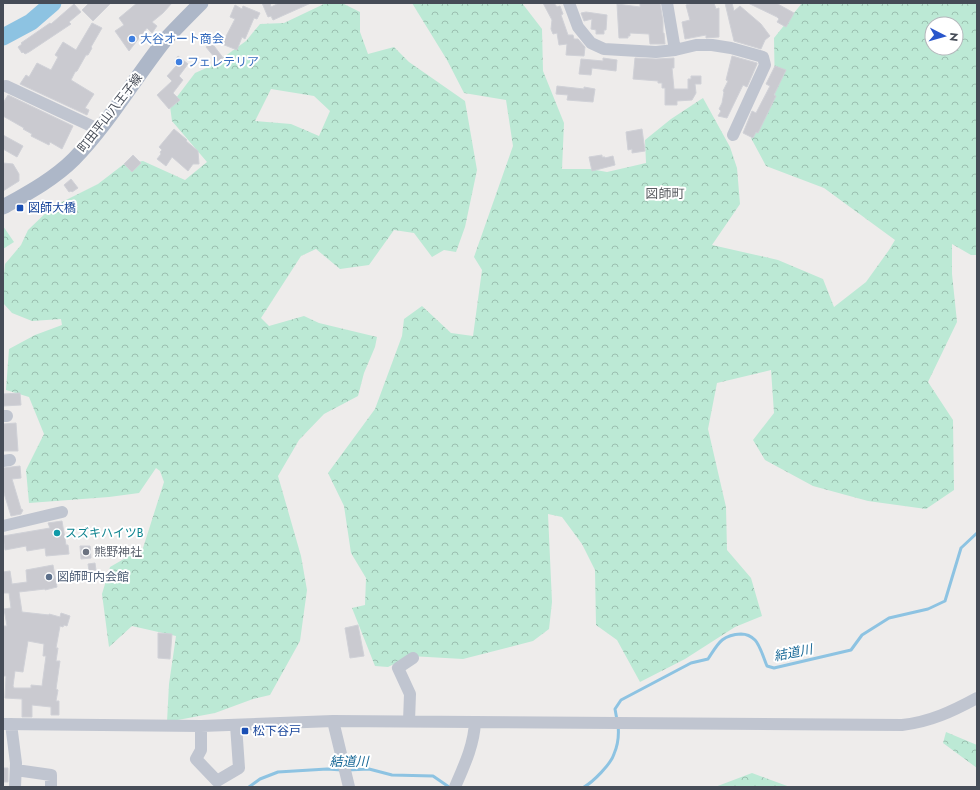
<svg xmlns="http://www.w3.org/2000/svg" width="980" height="790" font-family="Jost,'Noto Sans JP',sans-serif">
<style>
.forest{fill:url(#forest-crowns);fill-rule:evenodd}
.lines{fill:none;stroke-linecap:round;stroke-linejoin:round}
.stream{stroke:#8dc3e2;stroke-width:3}
.river{stroke:#8dc3e2;stroke-width:17}
.building{fill:#cacad0;stroke:#d0d1d7;fill-rule:evenodd}
.minor{stroke:#c0c5d0;stroke-width:12}
.major{stroke:#adb7c8;stroke-width:15}
.shop-dot{fill:#3f7fe0;stroke:#fff;stroke-width:1.5}
.transit-dot{fill:#1a4fb4;stroke:#fff;stroke-width:1.5}
.culture-dot{fill:#0f9aa8;stroke:#fff;stroke-width:1.5}
.worship-dot{fill:#6b7280;stroke:#fff;stroke-width:1.5}
.service-dot{fill:#5c6f8a;stroke:#fff;stroke-width:1.5}
.labels{text-anchor:middle;stroke-width:4;stroke-linejoin:round;paint-order:stroke}
.shop-label{font-size:12px;fill:#366cbe;stroke:#fff;text-anchor:start}
.street-label{font-size:12px;fill:#464c57;stroke:#fff}
.transit-label{font-size:12px;fill:#164399;stroke:#fff;text-anchor:start}
.culture-label{font-size:12px;fill:#0d838f;stroke:#fff;text-anchor:start}
.worship-label{font-size:12px;fill:#5b616d;stroke:#fff;text-anchor:start}
.service-label{font-size:12px;fill:#4e5e75;stroke:#fff;text-anchor:start}
.neighbourhood-label{font-size:13px;fill:#595b60;stroke:#fff}
.water-label{font-size:13px;font-style:italic;fill:#196997;stroke:#fff}
</style>
<defs>
<pattern id="forest-crowns" width="20" height="18" patternUnits="userSpaceOnUse"><rect width="20" height="18" fill="#bce9d5"/><path d="M2 6a3 3 0 1 1 6 0M12 15a3 3 0 1 1 6 0" fill="none" stroke="#9bbfb0"/></pattern>
</defs>
<rect width="100%" height="100%" fill="#eeeceb"/>
<!-- forest -->
<path class="forest" d="M326,3H342L360,12V32L368,54L394,47L409,62L465,101L477,170L465,227L456,252L444,250L432,257L414,233L394,230L369,265L340,269L316,249L301,256L261,318L269,326L304,316L319,323L377,337L375,347L364,373L358,396L324,414L299,440L278,476L301,556L307,590L300,641L270,695L253,699L215,713L167,722L169,684L176,636L132,626L109,647L102,594L110,567L143,548L164,482L160,471L156,468L139,493L109,497L29,503L26,470L44,434L29,397L6,390L9,349L35,335L62,325L61,319L32,321L12,313L3,303V284L5,264L21,245L28,230L52,207L98,184L124,164L143,161L185,180L207,162L172,121L170,106L195,73L213,65L246,41L260,24L284,23ZM271,89L314,96L330,111L319,136L291,124L255,121Z
M412,3H522L542,29L543,71L564,123L562,169H590L607,172L646,163L645,140L671,119L703,98L730,147L737,168L740,204L712,245L778,260L823,279L834,307L866,282L889,250L895,240L824,188L766,166L751,138L775,97L774,38L802,3H977V255H971L952,244V274L957,322L928,382L953,420L954,490L926,509L868,501L813,486L765,460L753,440L774,413L771,370L717,383L708,429L726,507L727,550L751,578L762,616L735,627L685,659L640,682L617,640L596,625L595,570L582,544L562,517L548,514L552,602L549,629L533,641L463,659L410,656L388,667L375,666L352,608L365,605L366,578L351,553L344,506L328,473L375,409L402,336L404,319L422,306L451,333L473,336L482,270L474,257L513,146L506,100L464,93L447,60ZM932,24H956V48H932Z
M3,226L14,242L3,249Z
M946,732L977,745V768L943,743Z
M752,773L790,787H715Z"/>
<g class="lines">
<!-- stream -->
<path class="stream" d="M617,720L615,709L621,700L691,663L708,659C718,644 721,635 741,634C746,634 751,636 755,640C760,645 764,659 767,666L774,668L851,650L862,635L889,618L928,609L945,601L961,548L977,533
M347,770L369,769L392,775L433,776L449,787
M249,787L260,779L278,772L327,769L342,770
M584,787C593,782 611,764 614,754C618,745 619,734 618,725"/>
<!-- river -->
<path class="river" d="M3,37L31,22L53,3"/>
</g>
<!-- building -->
<path class="building" d="M89,3H111L93,21L82,10Z
M137,3H172L163,13L152,22L157,26L152,33L147,28L129,51L115,31L124,25L119,18Z
M262,3H270L271,7L279,3H311L273,20L271,16L268,17Z
M543,3H554L557,7L560,6L563,14L561,15L568,35H573L574,39H578L585,47L584,56L566,55L567,44L559,45L557,33L553,34L551,29L552,20Z
M640,3H660L663,21V33H664L665,44H650L649,34L630,33V36H628V38H619L617,4L640,7Z
M693,3H714L716,9L719,8V37L706,38V35L685,39L682,22L690,20L686,5Z
M725,3H732L734,11L740,6L761,24L770,36L765,40L761,49L734,41Z
M748,3H776L794,13L786,27L777,22L779,19L777,17Z
M74,4L81,12L69,22L71,24L29,52L25,54L23,52L22,53L18,47L22,44L21,43L50,23L51,24Z
M235,5L242,9L243,6L260,13L257,19L254,18L245,39L242,37L237,50L222,44L235,19L230,17Z
M586,12L607,15L606,30H604V34H596V30L591,29L592,19L584,21L581,13Z
M92,23L102,28L91,47L92,48L88,55H86L77,71L75,72L71,80L94,94L85,108L89,110L87,115L20,84L26,75L29,77L37,63L51,70L58,57L55,55L63,42L76,50Z
M211,42L224,59L219,63L206,47Z
M178,56L188,64L179,76L183,80L173,93L180,100L169,109L157,95L172,81L167,76L177,65L174,63Z
M732,56L757,63V64L747,87L743,85L727,118L718,116L721,111L719,109L722,103L724,92L723,91L728,81L726,80Z
M603,58L617,60L616,71L592,68L591,75L579,74L581,59L603,61Z
M635,58L656,59L674,58V68H672L674,89H688V79H691V76H701V84H695L696,93L692,100L677,101V105H665V88H662V83H658V81L633,79Z
M775,66L786,70L774,95L776,96L758,133L756,132L753,138L743,133L752,111L756,113L770,86L766,84Z
M557,86L584,89V87L595,89L593,102L567,100L568,95L556,94Z
M8,95L73,126L62,149L50,142L49,145L31,136L32,134L23,129L24,128L3,116V103Z
M174,129L187,140L186,141L198,151L199,164H193L188,171L172,157L166,166L157,159L161,154L160,152L162,150L159,147Z
M642,129L645,151L632,153V149L628,150L626,132Z
M3,135L23,146L17,157L3,149Z
M133,155L141,163L132,172L124,164Z
M602,155V157H605V158L613,156L615,165L592,171L589,157Z
M3,163L13,164L19,174V181L3,191Z
M71,179L78,188L72,192L71,191L69,192L64,185Z
M20,393L21,405L3,406V394Z
M16,423L18,451H3V424Z
M20,466L21,478L12,479L21,509L23,510L21,514L11,516L3,490V468Z
M62,521L66,545H68L69,554L46,556L45,548L27,551L26,546L5,550L3,536L50,528L48,523Z
M80,546H90L91,558L81,559Z
M95,563L96,570L89,571L88,564Z
M53,565L57,587L45,590V589L19,592L22,612L49,615V614L60,617L61,613L70,616L67,626L64,625L63,627L60,626L56,648H58L56,661H60L56,689L58,690L56,701H59V715H51V707L32,705V717H22V699L5,698L6,676H3V626H7L4,609L11,608L9,593H3V572L10,571L12,584L27,582L26,570ZM28,641L44,644L43,656H46L42,686L31,685V688H14L13,686L15,671L23,672Z
M97,572L98,580H90V573Z
M358,625L364,656L350,658L345,628Z
M158,633L172,634L170,659L158,658Z
M3,768H8V782H3Z"/>
<g class="lines">
<!-- minor -->
<path class="minor" d="M569,3L578,27L591,43L604,49L656,52L675,50L696,45H712L731,48L763,57L765,65L733,135
M667,3L675,50
M6,86L100,130
M3,416H7
M3,461L10,460
M3,526L62,512
M333,721L349,787
M409,721L410,694L398,668L413,658
M3,724L201,726L333,721L902,725C930,722 953,711 977,698
M11,724L16,763L15,787
M201,726V750L196,759L217,781L239,768L236,725
M16,770L51,775V787
M455,787C464,766 474,745 475,722"/>
<!-- major -->
<path class="major" d="M3,207C28,193 54,179 74,159C109,123 134,79 165,40C177,27 189,15 201,3"/>
</g>
<!-- markers -->
<g class="shop-dot">
<circle cx="132" cy="39" r="4"/>
<circle cx="179" cy="62" r="4"/>
</g>
<g class="transit-dot">
<rect x="16" y="204" width="8" height="8" rx="2"/>
<rect x="241" y="727" width="8" height="8" rx="2"/>
</g>
<circle class="culture-dot" cx="57" cy="533" r="4"/>
<circle class="worship-dot" cx="86" cy="552" r="4"/>
<circle class="service-dot" cx="49" cy="577" r="4"/>
<g class="labels">
<!-- shop labels -->
<g class="shop-label">
<text x="140" y="43">大谷オート商会</text>
<text x="187" y="66">フェレテリア</text>
</g>
<!-- street labels -->
<g class="street-label">
<text transform="translate(110 113) rotate(-52)" y="4">町田平山八王子線</text>
</g>
<!-- transit labels -->
<g class="transit-label">
<text x="28" y="212">図師大橋</text>
<text x="253" y="735">松下谷戸</text>
</g>
<!-- culture labels -->
<g class="culture-label">
<text x="65" y="537">スズキハイツB</text>
</g>
<!-- worship labels -->
<g class="worship-label">
<text x="94" y="556">熊野神社</text>
</g>
<!-- service labels -->
<g class="service-label">
<text x="57" y="581">図師町内会館</text>
</g>
<!-- neighbourhood labels -->
<g class="neighbourhood-label">
<text x="665" y="198">図師町</text>
</g>
<!-- water labels -->
<g class="water-label">
<text transform="translate(793 652) rotate(-11)" y="5">結道川</text>
<text x="349" y="766">結道川</text>
</g>
</g>
<!-- border -->
<rect width="980" height="790" fill="none" stroke="#464c57" stroke-width="8"/>
<!-- north arrow -->
<g transform="translate(944 36) rotate(96)"><circle r="19" fill="#ffffff" stroke="#b5b7bc"/>
<path d="M0-3L7 15L0 10L-7 15Z" fill="#2956cb"/>
<text y="-6" font-size="11" font-weight="bold" text-anchor="middle" fill="#464c57">N</text>
</g>
</svg>
